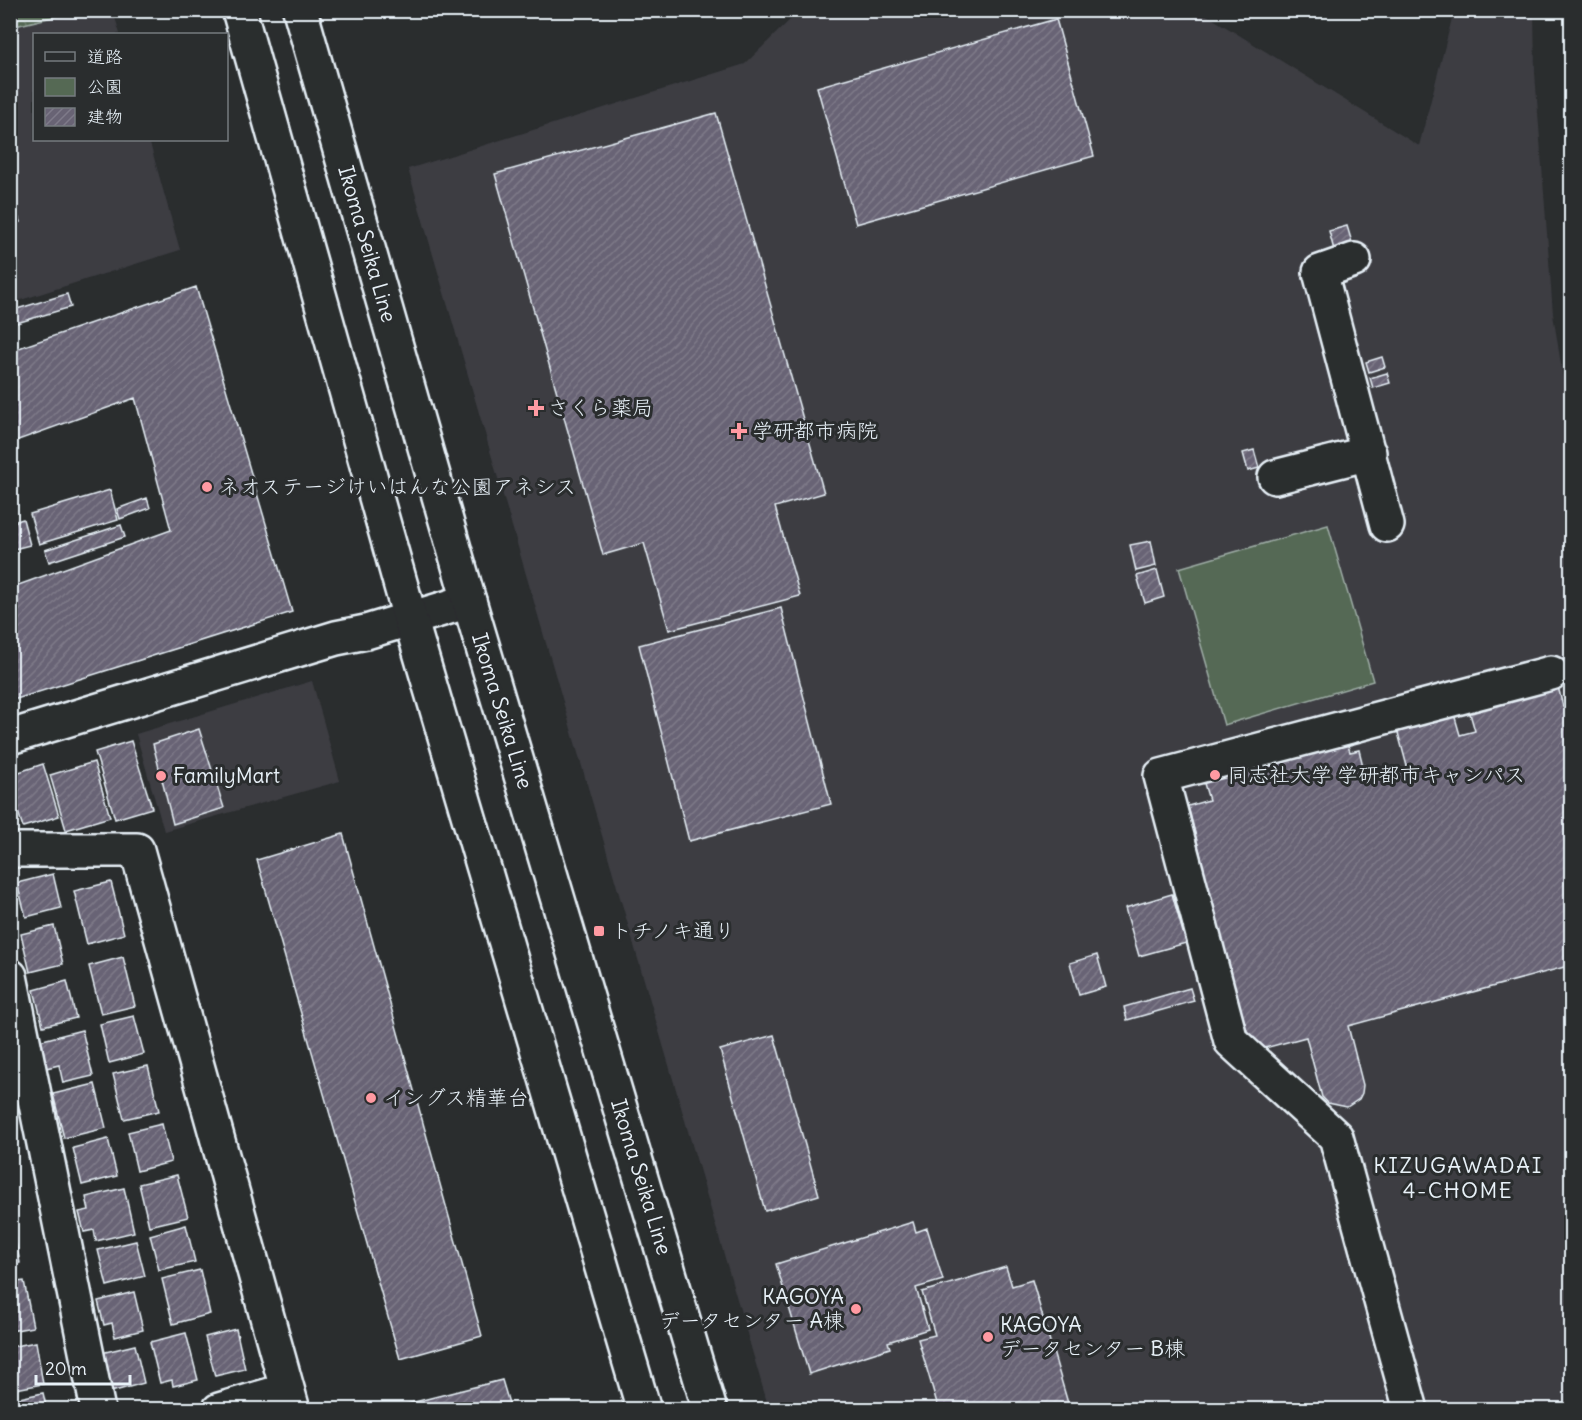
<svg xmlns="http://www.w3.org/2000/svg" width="1582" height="1420" font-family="Delius,'Klee One',sans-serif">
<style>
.built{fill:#3d3d43}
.green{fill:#556954;stroke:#9eada6;stroke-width:1.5}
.park{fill:url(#park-crowns);stroke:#9eada6;stroke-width:1.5}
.building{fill:url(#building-hatch);stroke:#e8f1f8;stroke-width:1.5}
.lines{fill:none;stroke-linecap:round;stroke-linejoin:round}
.minor-casing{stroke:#e8f1f8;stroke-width:38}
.major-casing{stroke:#e8f1f8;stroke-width:38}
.minor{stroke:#2a2d2e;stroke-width:33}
.major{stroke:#2a2d2e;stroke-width:33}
.poi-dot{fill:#ff9aa2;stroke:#2a2d2e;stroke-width:2}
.labels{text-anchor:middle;stroke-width:6;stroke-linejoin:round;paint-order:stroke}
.street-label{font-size:21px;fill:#e8f1f8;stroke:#2a2d2e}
.poi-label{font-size:21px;fill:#e8f1f8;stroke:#2a2d2e;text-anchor:start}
.neighbourhood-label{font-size:22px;letter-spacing:1.5px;fill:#e8f1f8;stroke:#2a2d2e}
</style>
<defs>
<pattern id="park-crowns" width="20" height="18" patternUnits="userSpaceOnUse" patternTransform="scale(1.5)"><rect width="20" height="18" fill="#556954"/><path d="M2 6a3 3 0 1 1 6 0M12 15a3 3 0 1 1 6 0" fill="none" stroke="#6d7f6d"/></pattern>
<pattern id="building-hatch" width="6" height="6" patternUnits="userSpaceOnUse" patternTransform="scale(1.5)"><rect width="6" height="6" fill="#686374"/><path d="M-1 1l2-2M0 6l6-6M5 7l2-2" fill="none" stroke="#7e7a89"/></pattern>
</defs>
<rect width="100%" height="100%" fill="#2a2d2e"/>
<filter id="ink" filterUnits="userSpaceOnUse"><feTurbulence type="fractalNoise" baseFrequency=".0167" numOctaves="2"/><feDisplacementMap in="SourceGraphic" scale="12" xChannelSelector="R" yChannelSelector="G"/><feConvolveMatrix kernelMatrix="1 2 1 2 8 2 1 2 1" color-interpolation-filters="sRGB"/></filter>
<g filter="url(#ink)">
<!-- built -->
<path class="built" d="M803,10L1200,11L1419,146L1454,11H1534L1535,73L1553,314L1572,434L1571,1409H769L408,169L745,64L797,13Z
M78,11H113L120,34H34V140H149L180,250L11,303L10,27Z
M312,681L340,781L164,831L136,734Z"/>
<!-- green -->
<path class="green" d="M1328,525L1373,681L1224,725L1179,568Z"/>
<!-- park -->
<path class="park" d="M11,10H78V11L11,27Z"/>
<!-- building -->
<path class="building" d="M1056,19L1094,156L856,224L817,87Z
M716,113L824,493L775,507L800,596L669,630L644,543L603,555L495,174Z
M10,191L20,222L10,225Z
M1347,226L1354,249L1335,254L1329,231Z
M196,287L292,612L10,701V588L171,530L135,398L10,443V351Z
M67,294L71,307L10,325V311Z
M1382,357L1385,367L1369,372L1366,362Z
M1387,373L1390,383L1373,388L1370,378Z
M1254,450L1259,468L1248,471L1243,453Z
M110,490L118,520L39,544L30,514Z
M147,498L150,508L120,519L117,509Z
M23,519L30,545L10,550V523Z
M121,525L125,537L49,562L45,550Z
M1151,541L1156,566L1136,571L1130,545Z
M1157,570L1164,597L1145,603L1137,576Z
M781,608L831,804L689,841L639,645Z
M1558,686L1563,707L1572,705V965L1348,1026L1363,1085L1362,1093L1359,1099L1347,1107L1328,1103L1322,1097L1306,1037L1257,1050L1253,1036L1246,1037L1188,806L1209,800L1203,780L1347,742L1350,752L1359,750L1367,782L1408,770L1397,729L1454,714L1460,735L1475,731L1469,710Z
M199,729L224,808L173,824L153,744Z
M131,741L152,808L115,819L95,752Z
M94,762L110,817L66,830L50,775Z
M43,764L59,816L23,827L10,788V775Z
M343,834L482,1336L400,1359L257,860Z
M53,874L61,908L26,917L17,883Z
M111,882L124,934L87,944L74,891Z
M1172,894L1186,943L1139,956L1125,908Z
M54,926L63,964L30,972L21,934Z
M1097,955L1106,987L1079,995L1070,963Z
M123,957L135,1006L101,1014L89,966Z
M67,981L76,1018L43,1026L34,990Z
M1190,988L1194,1001L1127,1020L1124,1007Z
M134,1016L144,1054L109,1063L100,1024Z
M82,1030L93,1076L63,1083L59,1065L42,1069L35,1042Z
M774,1035L819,1195L765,1211L720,1050Z
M148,1066L159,1111L124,1119L113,1074Z
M95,1084L106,1128L64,1138L53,1094Z
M162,1124L171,1162L137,1171L128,1132Z
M108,1139L117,1176L82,1185L73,1148Z
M177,1175L188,1217L149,1226L139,1184Z
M124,1188L134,1232L96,1241L94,1230L84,1232L79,1212L89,1210L86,1197Z
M913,1222L916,1232L927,1228L943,1280L916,1288L928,1329L888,1342L890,1348L809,1374L776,1264Z
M186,1225L195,1262L159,1270L150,1235Z
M10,1227H13L20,1263L10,1265Z
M136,1241L145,1276L107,1286L98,1250Z
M1006,1267L1012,1286L1032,1280L1070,1410H939L918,1339L935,1335L922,1292Z
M200,1270L210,1314L173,1324L162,1279Z
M24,1281L33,1327L10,1331V1283Z
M134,1292L143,1330L115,1337L112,1323L104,1325L98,1301Z
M236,1329L245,1369L215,1376L205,1337Z
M186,1333L198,1380L173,1386L172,1380L160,1383L150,1342Z
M36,1342L43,1384L10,1390V1347Z
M135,1345L144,1383L107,1393L97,1354Z
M502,1380L511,1410H383Z
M43,1393L47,1410H12L10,1400Z"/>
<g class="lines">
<!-- minor casing -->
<g class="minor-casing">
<path id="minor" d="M1354,260L1320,272L1387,525
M1275,477L1369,453
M10,737L336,638L366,632L469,601
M10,850H137L293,1410
M10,976L98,1410
M219,1410L287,1390
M1411,1410L1336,1137L1231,1041L1161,776L1551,673"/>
</g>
<!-- major casing -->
<g class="major-casing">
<path id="major" d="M239,10L410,618L644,1410
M300,10L469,601L710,1410"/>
</g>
<!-- minor -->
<use href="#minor" class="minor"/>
<!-- major -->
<use href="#major" class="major"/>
</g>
</g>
<!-- markers -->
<g class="poi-dot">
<path d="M533 399h6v6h6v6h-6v6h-6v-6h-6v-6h6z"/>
<path d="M736 422h6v6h6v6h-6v6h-6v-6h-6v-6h6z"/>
<circle cx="207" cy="487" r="6"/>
<circle cx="1215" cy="775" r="6"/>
<circle cx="161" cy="776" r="6"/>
<rect x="593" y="925" width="12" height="12" rx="3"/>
<circle cx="371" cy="1098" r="6"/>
<circle cx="856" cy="1309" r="6"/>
<circle cx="988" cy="1337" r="6"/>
</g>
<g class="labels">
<!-- street labels -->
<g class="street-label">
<text transform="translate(367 244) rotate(74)" y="7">Ikoma Seika Line</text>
<text transform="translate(502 711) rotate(73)" y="7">Ikoma Seika Line</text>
<text transform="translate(641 1177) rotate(73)" y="7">Ikoma Seika Line</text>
</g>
<!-- poi labels -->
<g class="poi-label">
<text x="548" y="415">さくら薬局</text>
<text x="752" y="438">学研都市病院</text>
<text x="219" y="494">ネオステージけいはんな公園アネシス</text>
<text x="1227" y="782">同志社大学 学研都市キャンパス</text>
<text x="173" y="783">FamilyMart</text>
<text x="611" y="938">トチノキ通り</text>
<text x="383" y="1105">イングス精華台</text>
<text x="844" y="1304" text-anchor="end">KAGOYA<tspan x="844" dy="24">データセンター A棟</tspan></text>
<text x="1000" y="1332">KAGOYA<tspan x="1000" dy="24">データセンター B棟</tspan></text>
</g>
<!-- neighbourhood labels -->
<g class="neighbourhood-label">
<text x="1458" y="1173">KIZUGAWADAI<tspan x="1458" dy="25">4-CHOME</tspan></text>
</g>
</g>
<!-- margin -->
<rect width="1582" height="1420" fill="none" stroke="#2a2d2e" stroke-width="36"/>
<rect x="18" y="18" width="1546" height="1384" fill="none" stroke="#e8f1f8" stroke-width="2" filter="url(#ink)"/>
<!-- legend -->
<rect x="33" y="33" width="195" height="108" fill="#2a2d2e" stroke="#767b7f" stroke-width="1.5"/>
<rect x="45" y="52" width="30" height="9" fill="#2a2d2e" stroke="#767b7f" stroke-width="1.5"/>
<text x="87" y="63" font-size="18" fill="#e8f1f8">道路</text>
<rect x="45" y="78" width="30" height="18" fill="#556954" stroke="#767b7f" stroke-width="1.5"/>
<text x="87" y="93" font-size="18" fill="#e8f1f8">公園</text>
<rect x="45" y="108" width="30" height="18" fill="url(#building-hatch)" stroke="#767b7f" stroke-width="1.5"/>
<text x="87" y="123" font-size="18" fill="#e8f1f8">建物</text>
<!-- scale -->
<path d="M36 1375v9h94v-9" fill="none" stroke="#e8f1f8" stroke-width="3"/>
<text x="45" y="1375" font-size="18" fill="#e8f1f8" stroke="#2a2d2e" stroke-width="4.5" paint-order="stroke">20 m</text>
</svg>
